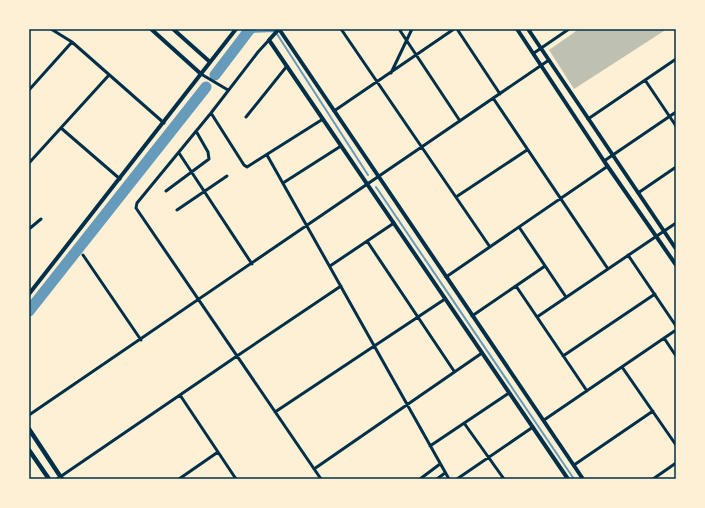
<svg xmlns="http://www.w3.org/2000/svg" width="705" height="508" font-family="'PT Sans',sans-serif">
<style>
.lines{fill:none;stroke-linecap:round;stroke-linejoin:round}
.stream{stroke:#669bbc;stroke-width:2}
.river{stroke:#669bbc;stroke-width:11}
.building{fill:#bec0b2}
.minor{stroke:#003049;stroke-width:3}
.tertiary{stroke:#003049;stroke-width:4}
.secondary{stroke:#003049;stroke-width:4.5}
.neatline{fill:none;stroke:#003049;stroke-width:1.5}
</style>
<rect width="100%" height="100%" fill="#fdf0d5"/>
<g class="lines">
<!-- stream -->
<path class="stream" d="M248,32L275,31L368,175
M376,187L574,479"/>
<!-- river -->
<path class="river" d="M215,75L250,29
M29,311L206,87"/>
</g>
<!-- building -->
<path class="building" d="M579,29H667L574,89L549,50Z"/>
<g class="lines">
<!-- minor -->
<path class="minor" d="M51,29L72,42L164,123
M341,29L490,247
M399,29L460,121
M457,29L500,94
M269,40L258,52L211,113L137,203L136,208L321,479
M534,53L569,29
M391,73L412,29
M201,74L228,90
M645,80L676,126
M29,90L72,42
M493,98L608,269
M334,111L454,29
M211,113L244,165L247,167L323,119
M246,117L287,66
M588,119L676,59
M61,128L120,179
M179,153L252,264
M267,155L449,479
M604,161L676,112
M29,163L109,75
M283,183L341,146
M166,191L209,159L208,152L196,131
M638,193L676,167
M456,197L527,150
M177,210L227,176
M519,227L566,297
M29,229L41,219
M367,241L454,371
M83,255L141,340
M628,255L676,326
M330,266L394,223
M446,277L608,166
M516,286L587,391
M472,316L545,266
M537,317L676,223
M664,338L676,356
M563,356L655,294
M622,367L676,445
M180,395L236,479
M275,412L445,299
M29,415L549,60
M544,420L676,330
M464,423L504,479
M430,446L509,393
M574,465L653,411
M314,469L482,353
M57,479L237,356L341,286
M179,479L218,452
M420,479L440,464
M437,479L445,473
M457,479L533,427
M653,479L676,463"/>
<!-- tertiary -->
<path class="tertiary" d="M151,29L201,74
M173,29L210,62
M517,29L604,161L676,265
M528,29L676,249
M29,294L236,29
M568,479L269,40L279,29L583,479"/>
<!-- secondary -->
<path class="secondary" d="M29,429L62,479
M29,450L49,479"/>
</g>
<!-- border -->
<rect width="705" height="508" fill="none" stroke="#fdf0d5" stroke-width="60"/>
<rect x="30" y="30" width="645" height="448" class="neatline"/>
</svg>
